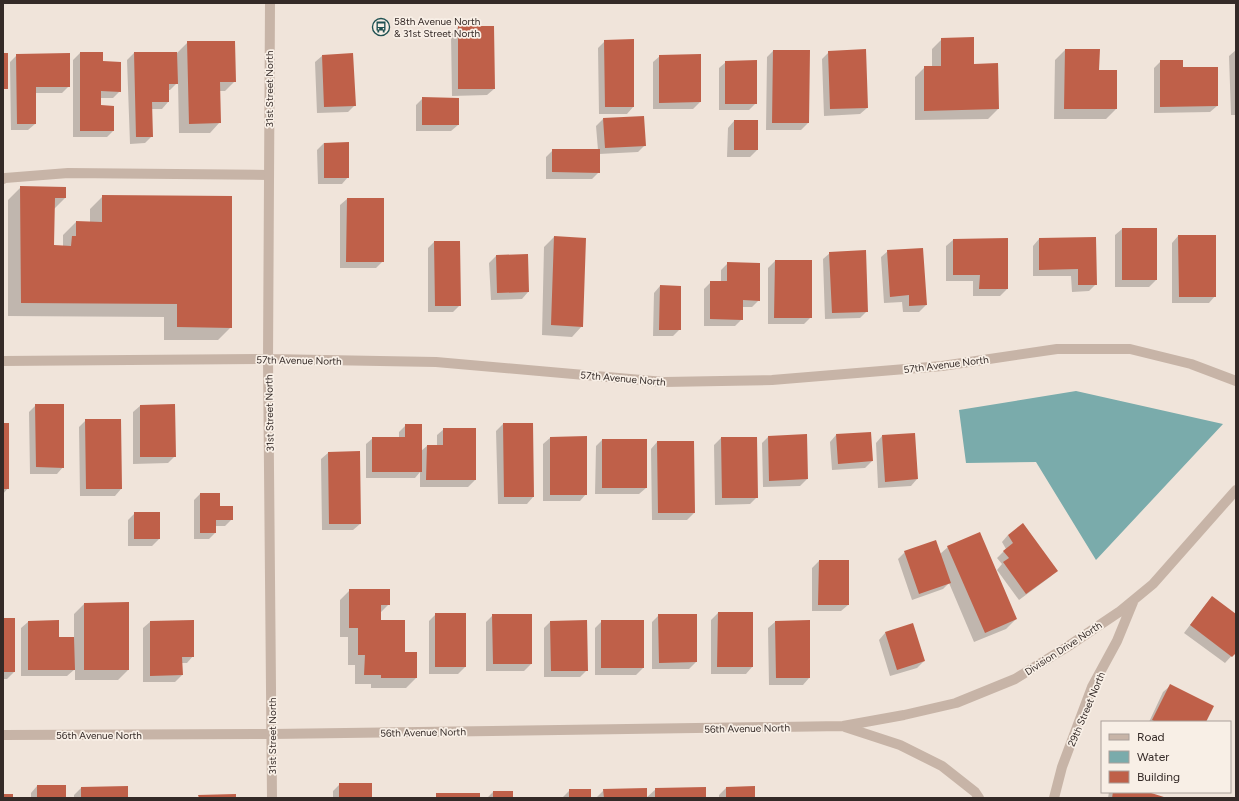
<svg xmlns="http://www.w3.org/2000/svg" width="1239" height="801" font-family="Figtree,sans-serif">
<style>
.water{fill:#7aabab}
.shadow{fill:#0003}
.building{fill:#bf6049}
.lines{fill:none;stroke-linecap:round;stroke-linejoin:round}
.service{stroke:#c7b4a7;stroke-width:10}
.minor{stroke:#c7b4a7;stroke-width:10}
.labels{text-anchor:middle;stroke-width:3.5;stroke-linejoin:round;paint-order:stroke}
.poi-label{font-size:10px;fill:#342a27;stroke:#f8efe6;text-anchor:start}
.street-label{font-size:10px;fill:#342a27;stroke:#f8efe6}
</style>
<rect width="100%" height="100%" fill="#f0e4da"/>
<!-- water -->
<path class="water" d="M1076,391L1223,424L1096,560L1036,462L966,463L959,410Z"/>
<!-- shadow -->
<path class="shadow" d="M458,27L494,89L487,95L452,96L451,34Z
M942,39L973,65L998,109L988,119L915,120V77L925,67H932V49Z
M605,41L633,107L627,114H599L598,48Z
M188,42L235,81L225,91H219L220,122L210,133H179L178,82L170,90H168V102L162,109H151L152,136L145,143L130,144L127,60L134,53H177Z
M1065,50H1099L1098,71L1116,109L1106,119H1054L1055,60Z
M1236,50V115H1231L1229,56Z
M773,51L808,123L801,130H766L767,57Z
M829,52L867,108L860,114L824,116L822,59Z
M80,53L102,62L120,91L113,98H100V106L113,131L107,137H73V60Z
M17,55L69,86L62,93H35V124L28,130H11L10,62Z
M322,56L355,105L348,112L317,113L315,62Z
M660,56L700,102L693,109H653V62Z
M1161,61L1182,68L1217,106L1210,112L1154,113V68Z
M726,62L756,103L749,110H719V68Z
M423,98L458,125L451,131H416V105Z
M603,119L645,145L638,152L599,154V172L592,179H546V157L553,150H598L596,126Z
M734,121L757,150L750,157H727L728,128Z
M324,143H348V177L342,184H318L317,150Z
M21,187L66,197L54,209L53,246H63V235L76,222H90V209L103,196L231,327L218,340H164V317L8,316V200Z
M347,199L383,261L376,268H340V205Z
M1122,229H1156V280L1149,287H1115V235Z
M1178,236L1215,296L1209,303H1172V243Z
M554,237L582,326L572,337L542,335L544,247Z
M1095,238L1096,284L1089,291L1072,292L1071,276H1033V246L1039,239Z
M1007,239V289L1000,296H973V281H946V246L953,240Z
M434,242L460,305L453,312H428V248Z
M888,251L926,305L919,312H903L902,302L884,303L881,257Z
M830,253L867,311L860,318L825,319L823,259Z
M527,255L528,292L522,299L491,300L489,263L496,256Z
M775,261L811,317L804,324H768V268Z
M728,263L759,300L752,307H742V319L735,326H704V289L711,282H721V270Z
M660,286L680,329L673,336H653L654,293Z
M36,405L63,467L57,474H30L29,412Z
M140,406L175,456L168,463L133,464V412Z
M86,420L121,489L115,496H80L79,427Z
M3,424L8,488L3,494Z
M503,424H532L533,497L527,504H498L496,431Z
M406,425L421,451L427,446H437V435L444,429L475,480L468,487H420V472L415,478H366V444L373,438H399V432Z
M914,434L917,479L911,486L878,488L876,443L882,436Z
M836,435L872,461L865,468L832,470L830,442Z
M806,436L807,479L800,486L763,487L762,443L768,437Z
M550,438L586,494L580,501H543V444Z
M721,438H756L757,497L750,504L715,505L714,445Z
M602,440L646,488L639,494H595L596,446Z
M657,442L694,513L687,520H652L651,449Z
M359,452L360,524L353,530H322L321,459L328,453Z
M200,494L219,507L232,519L225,526H215V533L209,539H194V500Z
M135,513L159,539L152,546H128V520Z
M1008,535L1056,571L1050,577L1019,600L997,570L1002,564L997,558L1006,549L1002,542Z
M948,547L1016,619L1006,629L974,642L949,583L943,589L912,600L898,559L905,552L940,554Z
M819,561L848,605L841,611H812V568Z
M350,590L389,604L380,613V621L404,653L416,678L406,688H371V684H355V665H348V637H340V600Z
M1212,597L1236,615V651L1225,663L1184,633L1206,604Z
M84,604L128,670L118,680H75V669L67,676H21V628L28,622L58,638H74V614Z
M718,613L752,667L746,674H711V620Z
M436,614L465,667L458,674H429V621Z
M493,615L531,664L524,671H486V622Z
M659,615L696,662L689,669H652V622Z
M3,619H14V672L7,679H3Z
M602,621L643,668L636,675H595V628Z
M150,622L193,656L187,663H182V675L175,682H143V628Z
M550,622L587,670L580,677H544V628Z
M775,622L809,678L803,685H769L768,628Z
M885,633L924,661L917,668L890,676L879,640Z
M1170,686L1205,722H1149L1163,692Z
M340,784L371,798H333V791Z
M37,786L65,798H31V793Z
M81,788L127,798H74V795Z
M726,788L754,798H719V795Z
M656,789L705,798H646Z
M570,790L590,798H562Z
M604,790L646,798H596Z
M493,792L512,798H487Z
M1109,792H1144L1165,798H1108Z"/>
<!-- building -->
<path class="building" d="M458,26H494L495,89H458Z
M974,37V64L998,63L999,109L924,111V66H941V38Z
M634,39V107H605L604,40Z
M187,41H235L236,82H220L221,123L189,124Z
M866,49L868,108L830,109L828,51Z
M1065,49H1100L1099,70H1117V109H1064Z
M773,50H810L809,123H772Z
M80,52H103V61L121,62V92L101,91V105L114,106V131H80Z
M134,52H177L178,84H169V102H152L153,137H136Z
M3,53H8V89H3Z
M70,53V87H36V124H17L16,54Z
M353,53L356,106L324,107L322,55Z
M701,54V102L659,103V55Z
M757,60V104H725V61Z
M1160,60H1183V67H1218V106L1160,107Z
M422,97L459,98V125H422Z
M644,116L646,146L605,148L603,118Z
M734,120H758V150H734Z
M349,142V178H324V143Z
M552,149H600V173L552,172Z
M20,186L66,187V198H55L54,245L71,246L72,236H76V221L102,222V195L232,196V328L177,327V304L21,303Z
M347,198H384V262H346Z
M1122,228H1157V280H1122Z
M1178,235H1216V297H1179Z
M554,236L586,238L583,327L551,325Z
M1096,237L1097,285H1078V269L1039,270V238Z
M1008,238V289H979L980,275H953V239Z
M434,241H460L461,306H435Z
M923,248L927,305L909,306V295L890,297L887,250Z
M866,250L868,312L832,313L829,252Z
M528,254L529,292L497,293L496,255Z
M775,260H812V318H774Z
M727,262L760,263V301L743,300V320L710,319V281H727Z
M660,285L681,286V330H659Z
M35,404H64V468L36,467Z
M175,404L176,457H140V405Z
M85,419H121L122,489H86Z
M3,423H9V489H3Z
M503,423H533L534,497H504Z
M405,424H422V472H372V437H405Z
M443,428H476V480H426L427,445H443Z
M871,432L873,461L838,464L836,434Z
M915,433L918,479L885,482L882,435Z
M807,434L808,479L769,481L768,436Z
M587,436V495H550V437Z
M721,437H757L758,498H722Z
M602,439H647V488H602Z
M657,441H694L695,513H658Z
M360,451L361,524H329L328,452Z
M200,493H220V506H233V520H216V533H200Z
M134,512H160V539H134Z
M1023,523L1058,571L1026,594L1003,562L1009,558L1003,551L1013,543L1008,535Z
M980,532L1017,619L985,633L947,546Z
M936,540L951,583L919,594L904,551Z
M819,560H849V605H818Z
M349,589H390V605H381V620H405V652H417V678H381V675H364L365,655H358V628H349Z
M1212,596L1236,614V653L1232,657L1190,625Z
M129,602V670H84V603Z
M718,612H753V667H717Z
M435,613H466V667H435Z
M492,614H532V664H493Z
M658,614H697V662L659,663Z
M3,618H15V672H3Z
M59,620V637H74L75,670H28V621Z
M194,620V657H182L183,675L150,676V621Z
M587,620L588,671H551L550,621Z
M601,620H644V668H601Z
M810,620V678H776L775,621Z
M913,623L925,661L897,670L885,632Z
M1170,684L1214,706L1206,722H1156L1152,720Z
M339,783H372V798H339Z
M37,785H66V798H37Z
M128,786V798H81V787Z
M755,786V798H726V787Z
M706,787V798H655V788Z
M647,788V798H604L603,789Z
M569,789H591V798H569Z
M493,791H513V798H493Z
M1113,792H1148L1167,798H1112Z
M436,793H480V798H436Z
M3,794H13V798H3Z
M236,794V798H199L198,795Z"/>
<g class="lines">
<!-- service -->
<path class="service" d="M3,179L5,178L68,173L269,175"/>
<!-- minor -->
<path class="minor" d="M270,3L268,359L272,798
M3,361L268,359L436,362L664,382L772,380L942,366L1057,349H1130L1191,364L1236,381
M845,727L900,745L942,766L975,792L979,798
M3,735L272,734L843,726L904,715L956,703L1015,679L1067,647L1119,612L1153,584L1236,490
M1054,798L1062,767L1092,687L1117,641L1133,602"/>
</g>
<!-- icons -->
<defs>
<g id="bus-ring" transform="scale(0.9)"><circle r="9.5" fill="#f8efe6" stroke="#1f5152" stroke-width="1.5"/><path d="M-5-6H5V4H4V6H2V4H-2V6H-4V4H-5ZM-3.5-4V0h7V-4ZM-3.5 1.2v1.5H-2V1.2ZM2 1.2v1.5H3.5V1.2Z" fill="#1f5152"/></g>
</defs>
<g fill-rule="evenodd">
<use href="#bus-ring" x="381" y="27"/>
</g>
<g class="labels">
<!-- poi labels -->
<g class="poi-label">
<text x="394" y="25">58th Avenue North<tspan x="394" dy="12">&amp; 31st Street North</tspan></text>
</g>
<!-- street labels -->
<g class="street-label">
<text transform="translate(269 89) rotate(-90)" y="4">31st Street North</text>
<text transform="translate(299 360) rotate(1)" y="4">57th Avenue North</text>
<text transform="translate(946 364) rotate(-7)" y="4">57th Avenue North</text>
<text transform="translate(623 378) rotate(5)" y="4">57th Avenue North</text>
<text transform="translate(269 413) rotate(-91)" y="4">31st Street North</text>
<text transform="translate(1063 648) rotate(-33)" y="4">Division Drive North</text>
<text transform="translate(1086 709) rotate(-67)" y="4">29th Street North</text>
<text transform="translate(747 728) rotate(-1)" y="4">56th Avenue North</text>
<text transform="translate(423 732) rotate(-1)" y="4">56th Avenue North</text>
<text x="99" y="739">56th Avenue North</text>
<text transform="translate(272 736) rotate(-90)" y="4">31st Street North</text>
</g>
</g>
<!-- border -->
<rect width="1239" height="801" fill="none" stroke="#342a27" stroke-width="8"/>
<!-- legend -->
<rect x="1101" y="721" width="130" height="72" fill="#f8efe6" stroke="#aaa09a"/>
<rect x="1109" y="734" width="20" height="6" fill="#c7b4a7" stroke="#aaa09a"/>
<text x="1137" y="741" font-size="12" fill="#342a27">Road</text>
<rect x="1109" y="751" width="20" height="12" fill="#7aabab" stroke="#aaa09a"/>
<text x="1137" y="761" font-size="12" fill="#342a27">Water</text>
<rect x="1109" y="771" width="20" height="12" fill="#bf6049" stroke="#aaa09a"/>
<text x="1137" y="781" font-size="12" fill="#342a27">Building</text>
</svg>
